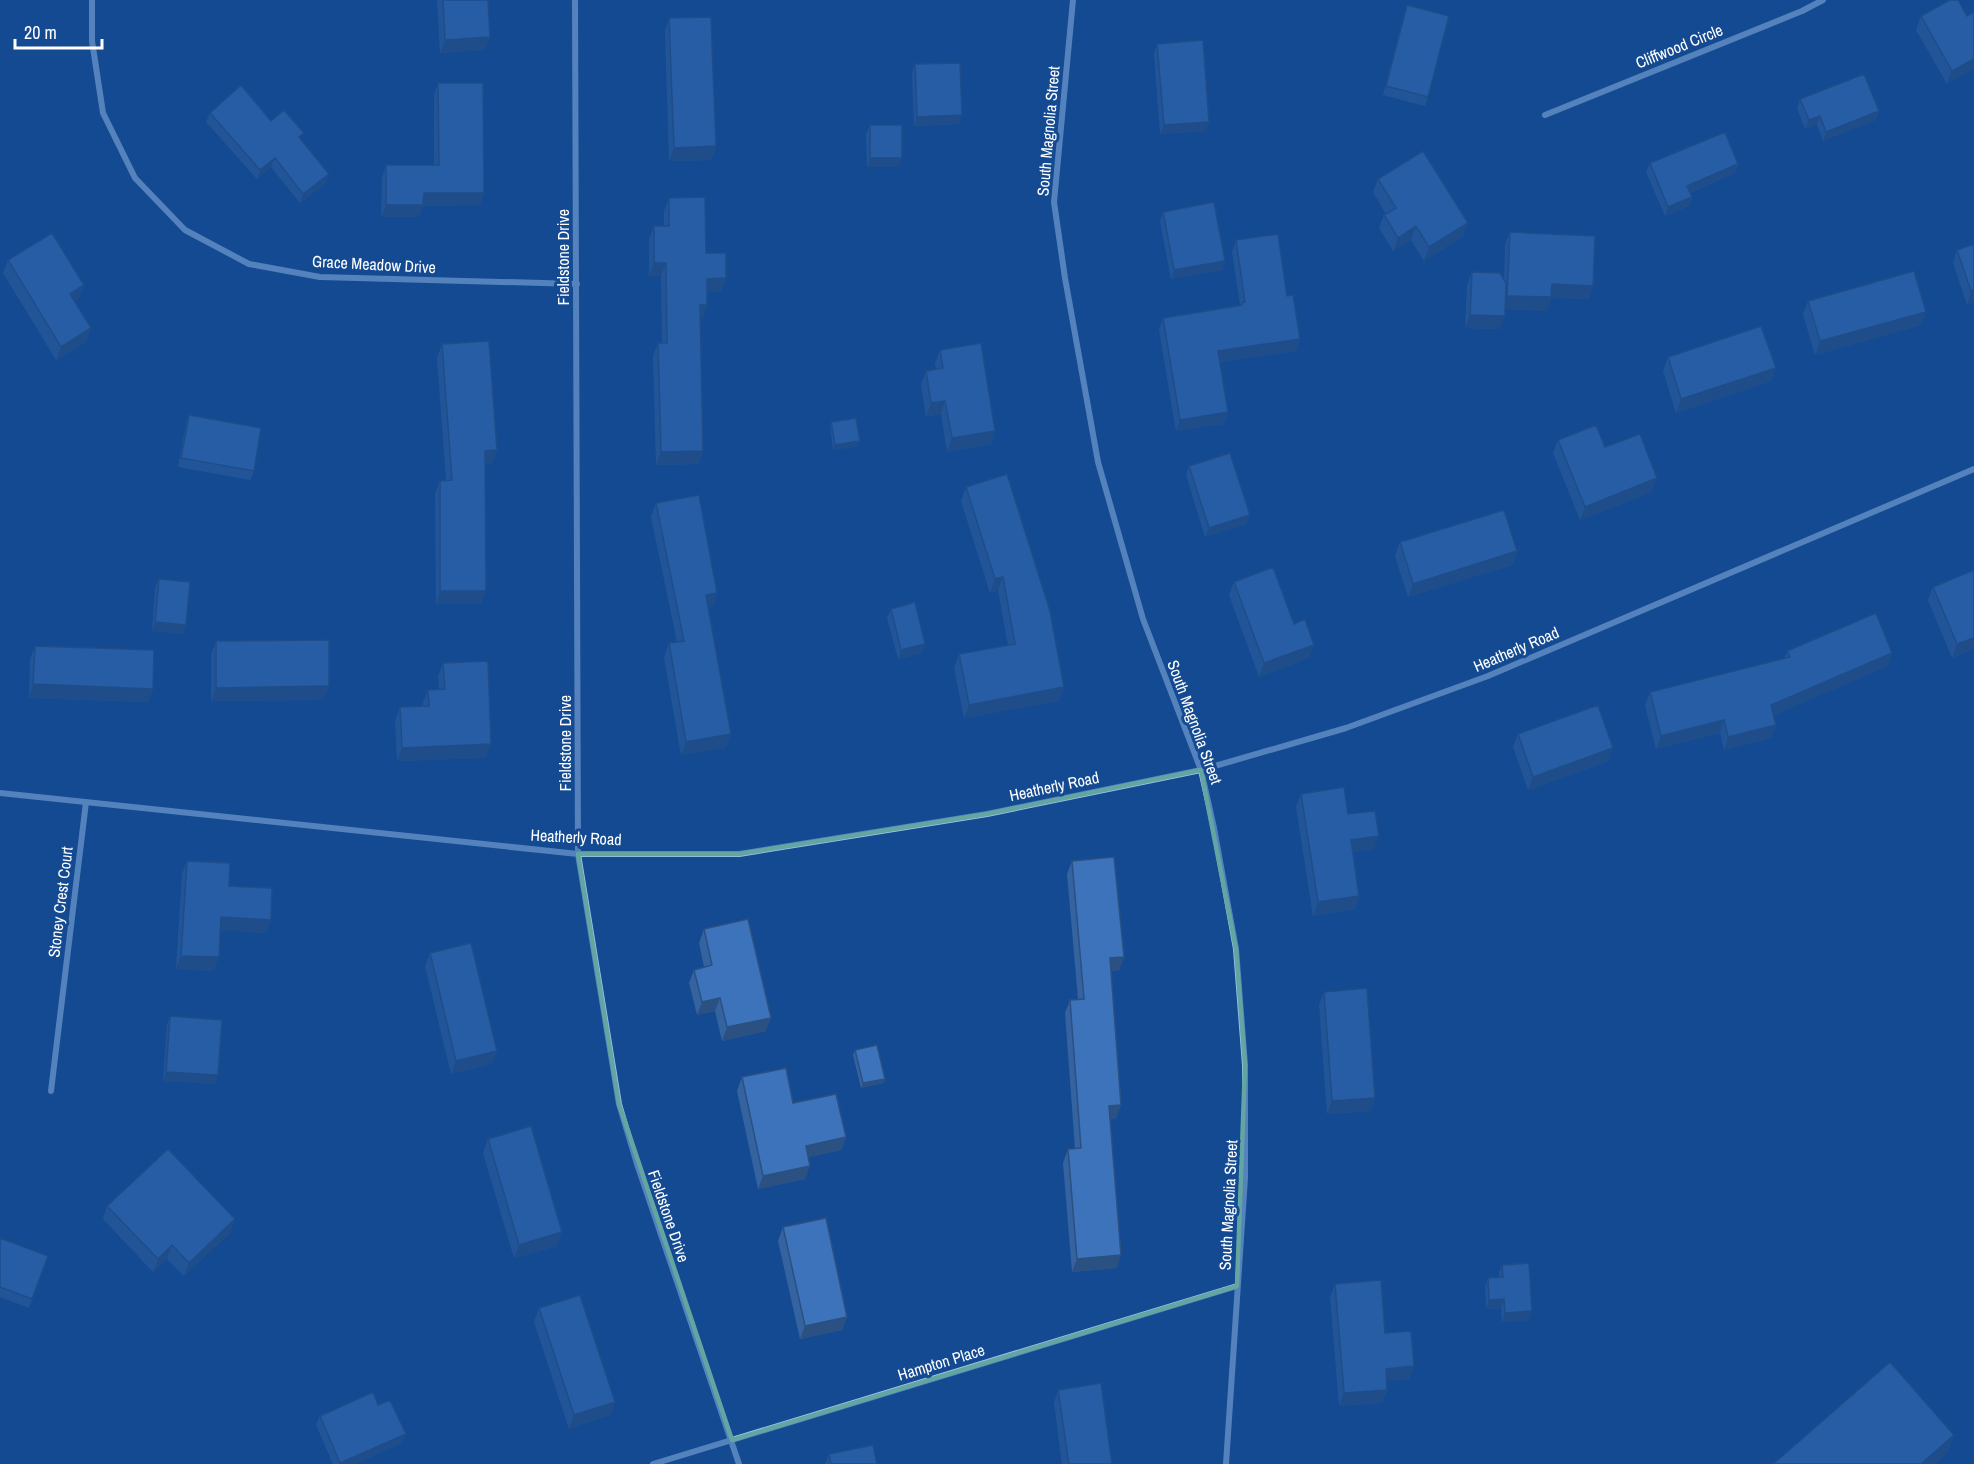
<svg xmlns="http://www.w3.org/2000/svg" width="1974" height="1464" font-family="'Archivo Narrow',sans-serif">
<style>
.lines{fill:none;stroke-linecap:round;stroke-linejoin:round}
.minor{stroke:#a2c5f1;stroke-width:6}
.wall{fill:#3463a0}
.shaded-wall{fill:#2b5082}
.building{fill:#3d73ba;stroke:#2b5082;stroke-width:1.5}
.marked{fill:none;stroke:#63a6a1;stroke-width:4.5;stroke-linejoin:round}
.labels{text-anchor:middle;stroke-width:6;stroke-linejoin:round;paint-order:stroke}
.street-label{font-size:16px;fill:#fff;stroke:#144a92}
</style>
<rect width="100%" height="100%" fill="#144a92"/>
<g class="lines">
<!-- minor -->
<path class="minor" d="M92,0V41L103,113L135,178L185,230L249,264L320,277L577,284
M575,0L578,854L619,1104L637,1164L739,1464
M1073,0L1054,202L1065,278L1098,462L1143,619L1201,770L1214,828L1236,949L1245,1065V1178L1226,1464
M1545,115L1802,11L1823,0
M0,793L578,854H739L987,814L1201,770L1346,728L1488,676L1974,469
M51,1091L86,802
M653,1464L1237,1286"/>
</g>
<!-- wall -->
<path class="wall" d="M437,0H488L490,37L485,50L440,53Z
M1407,5L1428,97L1425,106L1383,95L1404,14Z
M1974,12L1947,84L1916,30L1921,16H1967Z
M669,18L716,146L711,160L669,161L665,31Z
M1157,44L1206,131L1160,134L1154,53Z
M915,64L959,124L914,126L912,73Z
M438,83L484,193L480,205L423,206L419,217H381L382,177L386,165H434V95Z
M1800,99L1876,120L1823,141L1817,125L1805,129L1797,108Z
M210,113L271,121L301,140L326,183L300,203L271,167L257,179L206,122Z
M870,125L898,167H867L866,134Z
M1650,163L1738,164L1735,173L1690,193L1692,197L1689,206L1665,216L1646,172Z
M1378,179L1468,223L1463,236L1424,261L1411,240L1393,251L1379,228L1384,215L1386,214L1373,192Z
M669,198L706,253L726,278L721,292H707V305L703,318H700L703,451L699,464L656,465L653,356L658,343H662L661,276H649V239L654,226H664V211Z
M1163,212L1225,261L1222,270L1171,279L1160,221Z
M1510,232L1593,286L1589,299L1551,298L1547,311L1505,309L1500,329L1465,328L1467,285L1472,272L1504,280L1505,245Z
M1236,240L1296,351L1220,362L1228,412L1224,424L1176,431L1159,330L1163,318L1240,305L1232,252Z
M1974,244V302L1967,305L1953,263L1957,250Z
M8,260L84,285L79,298L74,301L91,328L86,342L56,360L3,273Z
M1808,301L1926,312L1921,325L1815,355L1803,314Z
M442,344L497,450L492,464H485L481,604H436L435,494L440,481L446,480L437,358Z
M940,350L995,431L991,444L947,452L941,414L926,417L921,385L926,371L936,370L935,364Z
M1668,357L1771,381L1676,413L1663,371Z
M189,415L254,471L250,480L178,467L186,424Z
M831,422L858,446L833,450L830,427Z
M1558,440L1605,447L1652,492L1580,520L1553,453Z
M1189,466L1246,524L1205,537L1186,475Z
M966,487L1064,687L1059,701L964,718L954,668L959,654L1008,645L998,590L990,593L961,501Z
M656,503L717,593L713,606L708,607L726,748L681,755L664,657L669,643L677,642L651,517Z
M1400,542L1517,551L1512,565L1408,597L1395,556Z
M1974,570V649L1952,658L1928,600L1933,587Z
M159,579L183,634L152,631L155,588Z
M1234,582L1294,624L1314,645L1309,658L1259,677L1229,595Z
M891,609L922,653L898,659L887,618Z
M216,641L324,700L211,701V655Z
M35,646L153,689L148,702L29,698L30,659Z
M1787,651L1888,666L1773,715L1776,725L1771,738L1724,750L1720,733L1656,749L1645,706L1650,692L1784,659Z
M443,663L486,758L397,761L395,721L400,707L423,706V703L428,690L439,689L438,676Z
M1518,734L1609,761L1528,790L1513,747Z
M1301,794L1348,814L1374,849L1353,852L1359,896L1355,909L1313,916L1296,807Z
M187,861L229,886L271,920L266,933L220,930L214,971L176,969L182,874Z
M1072,861L1124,957L1119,970L1111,971L1121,1105L1116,1118L1110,1119L1121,1255L1116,1268L1072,1272L1063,1163L1068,1149H1075L1065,1013L1070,1000L1078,999L1067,874Z
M704,929L766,1031L722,1041L715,1011L697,1015L689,983L694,970L704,967L699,943Z
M430,953L492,1064L451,1074L425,966Z
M1324,992L1375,1098L1370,1111L1327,1114L1319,1005Z
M170,1016L218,1075L215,1084L163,1081L167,1025Z
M855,1050L885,1079L883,1083L861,1088L853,1055Z
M742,1077L793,1103L846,1137L841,1150L808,1157L805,1179L758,1189L737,1091Z
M488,1139L557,1246L514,1258L483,1153Z
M107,1206L235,1219L230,1233L184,1276L167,1259L153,1272L103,1219Z
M783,1227L847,1317L842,1330L800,1339L778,1241Z
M0,1238L48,1256L29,1308L0,1297Z
M1502,1265L1529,1320L1502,1322L1501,1308L1486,1309L1485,1287L1488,1278L1499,1277V1274Z
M1335,1284L1414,1366L1409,1379L1387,1381V1390L1382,1403L1339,1406L1330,1297Z
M539,1308L615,1402L610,1415L569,1429L534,1322Z
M1058,1390L1112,1464H1062L1054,1403Z
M378,1405L406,1434L402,1443L355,1464H333L316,1425L320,1416Z
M829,1454L877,1464H825Z"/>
<!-- shaded-wall -->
<path class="shaded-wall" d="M490,37L485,50L440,53L445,40Z
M1974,59V69L1947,84L1952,71Z
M1879,111L1876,120L1823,141L1826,132Z
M962,115L959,124L914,126L917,117Z
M1820,116L1817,125L1805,129L1809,120Z
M1209,122L1206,131L1160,134L1164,125Z
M716,146L711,160L669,161L674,148Z
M275,158L271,167L257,179L260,170Z
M870,158H902L898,167H867Z
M1738,164L1735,173L1684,195L1687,186Z
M329,174L326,183L300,203L303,194Z
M424,193H484L480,205L423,206L419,217H381L386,205Z
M1692,197L1689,206L1665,216L1668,207Z
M1468,223L1463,236L1424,261L1429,247Z
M1416,226L1411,240L1393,251L1398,238Z
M1225,261L1222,270L1171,279L1174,270Z
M654,263H666L661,276H649Z
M726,278L721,292H702L707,279Z
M1552,284L1593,286L1589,299L1551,298L1547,311L1503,309L1507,296Z
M84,285L79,298L65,307L70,294Z
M1974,290V302L1967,305L1971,291Z
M700,305H707L703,318H695Z
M1926,312L1921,325L1815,355L1820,341Z
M1470,315L1505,316L1500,329L1465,328Z
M91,328L86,342L56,360L61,347Z
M1300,339L1296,351L1214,363L1218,351Z
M1776,368L1771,381L1676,413L1681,399Z
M945,401L941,414L926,417L931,403Z
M1228,412L1224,424L1176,431L1180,420Z
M995,431L991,444L947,452L952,438Z
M860,441L858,446L833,450L835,445Z
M497,450L492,464L480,465L485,451Z
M703,451L699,464L656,465L661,452Z
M1657,478L1652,492L1580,520L1585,507Z
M1250,515L1246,524L1205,537L1209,528Z
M1517,551L1512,565L1408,597L1413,584Z
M1003,577L998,590L990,593L995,579Z
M440,591H486L481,604H436Z
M717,593L713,606L701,609L706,595Z
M155,622L186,625L183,634L152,631Z
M1974,638V649L1952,658L1957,644Z
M925,644L922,653L898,659L901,650Z
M1314,645L1309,658L1259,677L1264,663Z
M1892,653L1888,666L1766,719L1771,705Z
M33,684L153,689L148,702L29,698Z
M329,686L324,700L211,701L216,688Z
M1064,687L1059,701L964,718L969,705Z
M1724,720L1720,733L1656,749L1661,736Z
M1776,725L1771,738L1724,750L1728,737Z
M731,734L726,748L681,755L686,742Z
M491,744L486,758L397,761L402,748Z
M1613,748L1609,761L1528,790L1533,777Z
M1379,836L1374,849L1346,853L1351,840Z
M1359,896L1355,909L1313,916L1318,902Z
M221,917L271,920L266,933L216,930Z
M181,956L219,957L214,971L176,969Z
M1124,957L1119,970L1105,972L1110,958Z
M720,998L715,1011L697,1015L702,1002Z
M771,1018L766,1031L722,1041L727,1027Z
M497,1051L492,1064L451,1074L456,1061Z
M166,1072L218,1075L215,1084L163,1081Z
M885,1079L883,1083L861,1088L863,1083Z
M1375,1098L1370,1111L1327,1114L1332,1101Z
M1121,1105L1116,1118L1104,1120L1109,1106Z
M846,1137L841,1150L801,1159L806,1146Z
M810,1166L805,1179L758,1189L763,1176Z
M235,1219L230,1233L184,1276L189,1263Z
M562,1232L557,1246L514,1258L519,1245Z
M172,1245L167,1259L153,1272L158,1259Z
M1121,1255L1116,1268L1072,1272L1077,1259Z
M1504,1299L1501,1308L1486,1309L1489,1300Z
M1532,1311L1529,1320L1502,1322L1505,1313Z
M847,1317L842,1330L800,1339L805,1326Z
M1414,1366L1409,1379L1381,1382L1386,1369Z
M1387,1390L1382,1403L1339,1406L1344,1393Z
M615,1402L610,1415L569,1429L574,1415Z
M406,1434L402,1443L355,1464H340V1463Z
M1954,1435L1948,1452L1935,1464H1921Z"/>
<!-- building -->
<path class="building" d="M443,0H488L490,37L445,40Z
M1950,0H1958L1967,16L1974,12V59L1952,71L1921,16Z
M1407,5L1449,16L1428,97L1386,86Z
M711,17L716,146L674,148L669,18Z
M1203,40L1209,122L1164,125L1157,44Z
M960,63L962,115L917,117L915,64Z
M1864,74L1879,111L1826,132L1820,116L1809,120L1800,99Z
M438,83H483L484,193H424L423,205H386V165H439Z
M241,85L271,121L284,110L304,133L299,137L329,174L303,194L275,158L260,170L210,113Z
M870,125H902V158H870Z
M1725,132L1738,164L1687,186L1692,197L1668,207L1650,163Z
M1423,151L1468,223L1429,247L1416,226L1398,238L1384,215L1396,208L1378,179Z
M705,197L706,253H726V278L707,279V305H700L703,451L661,452L658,343H667L666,263H654V226H669V198Z
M1214,202L1225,261L1174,270L1163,212Z
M1510,232L1595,236L1593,286L1552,284L1551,297L1507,296Z
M52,233L84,285L70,294L91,328L61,347L8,260Z
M1278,234L1287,296L1293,295L1300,339L1218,351L1228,412L1180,420L1163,318L1242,305V303L1245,302L1236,240Z
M1974,244V290L1971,291L1957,250Z
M1914,271L1926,312L1820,341L1808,301Z
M1472,272L1500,273L1506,283L1505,316L1470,315Z
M1761,326L1776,368L1681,399L1668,357Z
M489,341L497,450L485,451L486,591H440V481L452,480L442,344Z
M981,343L995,431L952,438L945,401L931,403L926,371L943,368L940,350Z
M189,415L261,428L254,471L181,458Z
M856,418L860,441L835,445L831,422Z
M1596,425L1605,447L1640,434L1657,478L1585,507L1558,440Z
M1230,453L1250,515L1209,528L1189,466Z
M1007,474L1050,611L1064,687L969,705L959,654L1015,644L1003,577L995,579L966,487Z
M699,495L717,593L706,595L731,734L686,742L669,643L684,641L656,503Z
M1504,510L1517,551L1413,584L1400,542Z
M1273,567L1294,624L1305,619L1314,645L1264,663L1234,582Z
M1974,570V638L1957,644L1933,587Z
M159,579L190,582L186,625L155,622Z
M915,602L925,644L901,650L891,609Z
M1876,613L1892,653L1771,705L1776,725L1728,737L1724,720L1661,736L1650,692L1790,657L1787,651Z
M329,640V686L216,688V641Z
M35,646L154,650L153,689L33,684Z
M488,661L491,744L402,748L400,707L429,706L428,690L445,689L443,663Z
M1598,705L1613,748L1533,777L1518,734Z
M1344,787L1348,814L1375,811L1379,836L1351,840L1359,896L1318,902L1301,794Z
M1114,857L1124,957L1110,958L1121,1105L1109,1106L1121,1255L1077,1259L1068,1149L1081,1148L1070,1000L1084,999L1072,861Z
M187,861L230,863L229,886L272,888L271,920L221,917L219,957L181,956Z
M748,919L771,1018L727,1027L720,998L702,1002L694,970L712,965L704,929Z
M471,943L497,1051L456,1061L430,953Z
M1367,988L1375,1098L1332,1101L1324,992Z
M170,1016L222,1020L218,1075L166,1072Z
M877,1045L885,1079L863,1083L855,1050Z
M786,1068L793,1103L836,1094L846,1137L806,1146L810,1166L763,1176L742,1077Z
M531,1126L562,1232L519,1245L488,1139Z
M168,1149L235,1219L189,1263L172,1245L158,1259L107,1206Z
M826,1218L847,1317L805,1326L783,1227Z
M0,1238L48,1256L32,1299L0,1287Z
M1529,1263L1532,1311L1505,1313L1504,1299L1489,1300L1488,1278L1503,1277L1502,1265Z
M1381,1280L1385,1333L1411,1331L1414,1366L1386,1369L1387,1390L1344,1393L1335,1284Z
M580,1295L615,1402L574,1415L539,1308Z
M1890,1362L1954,1435L1921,1464H1773Z
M1101,1383L1112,1464H1069L1058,1390Z
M373,1392L378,1405L390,1400L406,1434L340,1463L320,1416Z
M873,1445L877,1464H831L829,1454Z"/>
<!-- marked area -->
<path d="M0 0H1974V1464H0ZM1201,770L1236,949L1245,1065L1237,1286L732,1440L619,1104L578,854H739L987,814Z" fill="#144a92" fill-opacity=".55" fill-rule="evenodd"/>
<path class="marked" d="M1201,770L1236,949L1245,1065L1237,1286L732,1440L619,1104L578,854H739L987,814Z"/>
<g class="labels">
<!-- street labels -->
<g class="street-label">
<text transform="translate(1679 46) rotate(-22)" y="6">Cliffwood Circle</text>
<text transform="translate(1048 131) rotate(-85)" y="6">South Magnolia Street</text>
<text transform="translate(563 257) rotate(-90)" y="6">Fieldstone Drive</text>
<text transform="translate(374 264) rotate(3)" y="6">Grace Meadow Drive</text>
<text transform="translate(1516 649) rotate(-23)" y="6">Heatherly Road</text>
<text transform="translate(1195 722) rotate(70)" y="6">South Magnolia Street</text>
<text transform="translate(565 743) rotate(-90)" y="6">Fieldstone Drive</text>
<text transform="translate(1054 786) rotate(-12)" y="6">Heatherly Road</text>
<text transform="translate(576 837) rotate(3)" y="6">Heatherly Road</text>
<text transform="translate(60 902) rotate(-83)" y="6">Stoney Crest Court</text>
<text transform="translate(1228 1205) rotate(-87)" y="6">South Magnolia Street</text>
<text transform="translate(669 1216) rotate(71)" y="6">Fieldstone Drive</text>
<text transform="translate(941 1362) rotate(-17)" y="6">Hampton Place</text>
</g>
</g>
<!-- scale -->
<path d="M15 39v9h87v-9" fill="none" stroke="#ffffff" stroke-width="3"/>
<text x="24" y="39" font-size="18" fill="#ffffff" stroke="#144a92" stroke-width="4.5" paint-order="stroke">20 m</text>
</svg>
